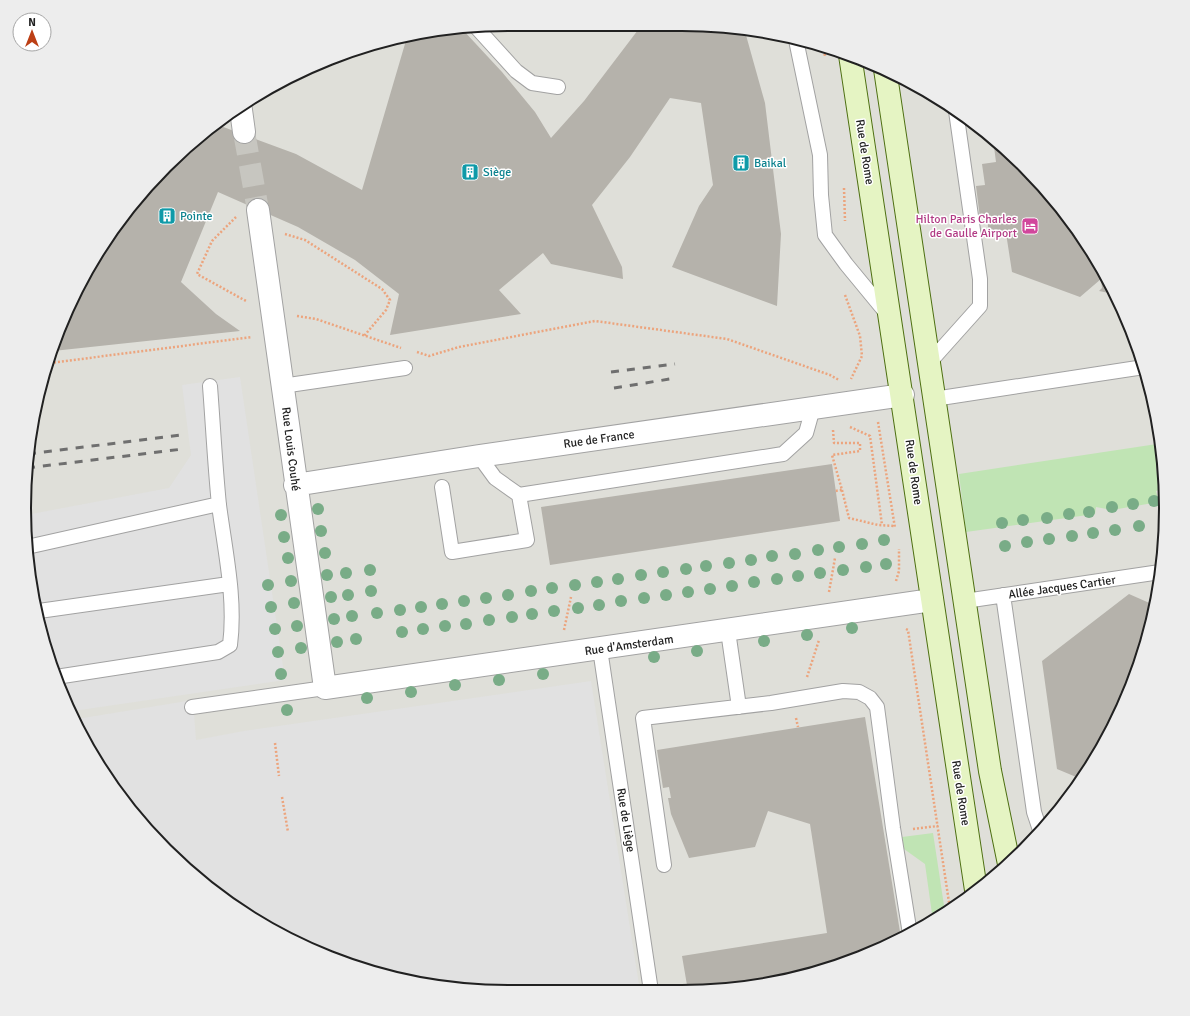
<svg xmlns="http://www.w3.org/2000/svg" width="1190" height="1016" font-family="Signika,sans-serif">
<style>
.airport{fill:#dfdfd9}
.grass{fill:#c0e4b4}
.parking{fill:#e1e1e1}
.building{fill:#b5b2ab}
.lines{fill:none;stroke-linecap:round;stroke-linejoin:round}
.minor-tunnel{stroke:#c7c6c0;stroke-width:22;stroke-dasharray:22 11;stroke-linecap:butt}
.service-casing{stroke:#a2a2a2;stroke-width:16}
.minor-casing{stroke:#a2a2a2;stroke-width:24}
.secondary-casing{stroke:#4d6f11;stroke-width:24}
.path{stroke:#eca47d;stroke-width:2.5;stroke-dasharray:2 2;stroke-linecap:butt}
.service{stroke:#fff;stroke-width:14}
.minor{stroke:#fff;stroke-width:22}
.secondary{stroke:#e5f4c3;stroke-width:22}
.rail{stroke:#6f6f6f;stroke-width:3;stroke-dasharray:8 8;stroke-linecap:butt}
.tree{fill:#79ac87}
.labels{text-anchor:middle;stroke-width:3;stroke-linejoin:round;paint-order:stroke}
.street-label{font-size:12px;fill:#212121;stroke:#fff}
.culture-label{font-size:12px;fill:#0d838f;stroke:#fff;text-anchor:start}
.hotel-label{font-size:12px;fill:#b23c85;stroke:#fff;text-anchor:end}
.rim{fill:none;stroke:#212121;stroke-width:2}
</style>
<rect width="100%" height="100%" fill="#f0efe8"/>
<!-- airport -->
<path class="airport" d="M508,24L745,28L837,50L896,74L976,124L1046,189L1101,266L1140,352L1162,445L1165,539L1150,633L1116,722L1066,802L1001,872L924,927L838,966L714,991L508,992L413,983L323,955L239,910L166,850L105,777L50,664L25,540L28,445L61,323L106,239L189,144L294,74L383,40Z"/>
<!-- grass -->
<path class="grass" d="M1157,444L1156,469L1162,489L1156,491L1159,502L1112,510L1096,507L1095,514L966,532L959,474Z
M933,833L945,912L933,921L925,864L904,849L902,837Z"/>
<!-- parking -->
<path class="parking" d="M240,377L285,680L73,711L50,664L25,540L26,515L169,488L191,455L182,385Z
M591,681L640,991L508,992L413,983L323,955L239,910L166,850L105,777L77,719L193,700L196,740L244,731Z"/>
<!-- building -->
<path class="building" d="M641,26L744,28L765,103L773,169L781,234L777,306L672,267L699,206L713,185L701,103L670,98L630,157L592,205L622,267L623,279L551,264L543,253L499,290L521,314L390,335L399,294L355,260L298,227L218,192L181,282L216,314L240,331L53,351L61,323L106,239L189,144L218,125L296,154L362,190L407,37L463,30L502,72L535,112L551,138L584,101Z
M993,139L1046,189L1101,266L1114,294L1099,291L1102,288L1101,279L1080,297L1012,272L1006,233L989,236L987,217L980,218L976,186L985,185L982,164L996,162Z
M832,464L840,521L550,565L541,507Z
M1129,594L1154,605L1150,633L1130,685L1120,693L1122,707L1116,722L1081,779L1057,769L1042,661Z
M865,717L901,938L838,966L714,991H688L682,956L827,933L810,824L768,811L755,847L689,858L671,814L668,798H671L669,787L663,788L657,750Z"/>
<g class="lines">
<!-- minor-tunnel -->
<path class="minor-tunnel" d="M244,132L258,210"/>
<!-- service casing -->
<g class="service-casing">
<path id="service" d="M477,28L516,71L532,83L558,87
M796,40L820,155L821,195L825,235L846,264L888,315
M929,363L980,306V279L956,111
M282,386L405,368
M934,399L1144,367
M479,456L495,478L519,495L783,454L806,433L813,408
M442,487L452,552L527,540L519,495
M27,547L219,504
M1003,595L1034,812L1040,830
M965,601L1160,572
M39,611L229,584
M728,631L739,707
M600,649L651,991
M56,677L218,652L230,645C236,599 225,551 219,505C215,465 213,425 210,386
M192,707L325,688
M664,865L643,718L771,703L843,691L859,692L870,698L877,707L893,828L910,934"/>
</g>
<!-- minor casing -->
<g class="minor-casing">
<path id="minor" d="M241,110L244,132
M258,210L325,688L932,600
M295,485L479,456L903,395"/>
</g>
<!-- secondary casing -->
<g class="secondary-casing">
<path id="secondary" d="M850,55L976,890
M885,69L990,771L1009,864"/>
</g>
<!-- path -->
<path class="path" d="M823,46L825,56
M844,188L845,221
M236,217L212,241L197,274L246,301
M285,234L305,240L382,289L390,300L386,310L364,336
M845,295L860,336L862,356L851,379
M297,316L316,319L401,348
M417,352L429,356L459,347L595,321L727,339L830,375L839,380
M50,363L252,337
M878,422L895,528
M850,427L870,436L882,525
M833,430L834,443H860V451L832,455L842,490L835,491
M1162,447L1159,468L1163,483
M842,490L849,518L878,525L895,526
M896,581L899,571V549
M829,592L835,558
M906,629L908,630L950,909
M564,630L571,597
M807,677L819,640
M796,718L798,727
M275,743L279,776
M282,797L288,832
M913,829L938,826"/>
<!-- service -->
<use href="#service" class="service"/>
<!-- minor -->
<use href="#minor" class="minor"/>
<!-- secondary -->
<use href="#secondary" class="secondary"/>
<!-- rail -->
<path class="rail" d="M611,372L675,364
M614,388L676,378
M28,454L181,435
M27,468L183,449"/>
</g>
<!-- trees -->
<g class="tree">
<circle cx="1154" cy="501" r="6"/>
<circle cx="1133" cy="504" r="6"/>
<circle cx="1112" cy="507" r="6"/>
<circle cx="318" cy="509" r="6"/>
<circle cx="1089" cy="512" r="6"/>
<circle cx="1069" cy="514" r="6"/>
<circle cx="281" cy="515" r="6"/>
<circle cx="1047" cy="518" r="6"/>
<circle cx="1023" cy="520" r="6"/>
<circle cx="1002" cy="523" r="6"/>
<circle cx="1139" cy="526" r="6"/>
<circle cx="1115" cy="530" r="6"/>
<circle cx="321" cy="531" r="6"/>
<circle cx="1093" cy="533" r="6"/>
<circle cx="1072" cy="536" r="6"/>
<circle cx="284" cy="537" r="6"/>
<circle cx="1049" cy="539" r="6"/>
<circle cx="884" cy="540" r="6"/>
<circle cx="1027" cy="542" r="6"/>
<circle cx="862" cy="544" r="6"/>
<circle cx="1005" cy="546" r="6"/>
<circle cx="839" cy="547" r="6"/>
<circle cx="818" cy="550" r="6"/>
<circle cx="325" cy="553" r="6"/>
<circle cx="795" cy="554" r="6"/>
<circle cx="772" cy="556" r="6"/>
<circle cx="288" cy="558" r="6"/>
<circle cx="751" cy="560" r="6"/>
<circle cx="729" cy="563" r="6"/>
<circle cx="886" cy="564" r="6"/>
<circle cx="706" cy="566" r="6"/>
<circle cx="866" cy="567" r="6"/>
<circle cx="686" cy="569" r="6"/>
<circle cx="370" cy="570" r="6"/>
<circle cx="843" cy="570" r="6"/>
<circle cx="663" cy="572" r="6"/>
<circle cx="346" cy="573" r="6"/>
<circle cx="820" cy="573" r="6"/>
<circle cx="327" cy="575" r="6"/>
<circle cx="641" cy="575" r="6"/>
<circle cx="798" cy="576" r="6"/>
<circle cx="618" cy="579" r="6"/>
<circle cx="777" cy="579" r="6"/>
<circle cx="291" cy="581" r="6"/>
<circle cx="597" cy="582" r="6"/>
<circle cx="754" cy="582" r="6"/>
<circle cx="268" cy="585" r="6"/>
<circle cx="575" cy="585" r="6"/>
<circle cx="732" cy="586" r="6"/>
<circle cx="552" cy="588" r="6"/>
<circle cx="710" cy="589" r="6"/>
<circle cx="371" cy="591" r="6"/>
<circle cx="531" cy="591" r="6"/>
<circle cx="688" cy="592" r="6"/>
<circle cx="348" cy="595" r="6"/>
<circle cx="508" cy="595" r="6"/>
<circle cx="666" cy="595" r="6"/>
<circle cx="331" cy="597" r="6"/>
<circle cx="486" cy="598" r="6"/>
<circle cx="644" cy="598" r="6"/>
<circle cx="464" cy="601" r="6"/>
<circle cx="621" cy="601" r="6"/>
<circle cx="294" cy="603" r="6"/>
<circle cx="442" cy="604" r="6"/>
<circle cx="599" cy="605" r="6"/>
<circle cx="271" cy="607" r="6"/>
<circle cx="421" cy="607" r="6"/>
<circle cx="578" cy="608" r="6"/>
<circle cx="400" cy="610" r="6"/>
<circle cx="554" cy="611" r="6"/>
<circle cx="377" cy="613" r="6"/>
<circle cx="532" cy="614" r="6"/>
<circle cx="352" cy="616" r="6"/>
<circle cx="512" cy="617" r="6"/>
<circle cx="334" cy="619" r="6"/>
<circle cx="489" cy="620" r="6"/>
<circle cx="466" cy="624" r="6"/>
<circle cx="297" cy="626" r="6"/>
<circle cx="445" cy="626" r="6"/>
<circle cx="852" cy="628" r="6"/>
<circle cx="275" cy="629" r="6"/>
<circle cx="423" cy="629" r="6"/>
<circle cx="402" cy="632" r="6"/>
<circle cx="807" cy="635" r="6"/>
<circle cx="356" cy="639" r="6"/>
<circle cx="764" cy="641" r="6"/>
<circle cx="337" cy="642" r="6"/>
<circle cx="301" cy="648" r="6"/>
<circle cx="697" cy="651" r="6"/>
<circle cx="278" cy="652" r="6"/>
<circle cx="654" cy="657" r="6"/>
<circle cx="281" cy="674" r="6"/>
<circle cx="543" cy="674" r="6"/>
<circle cx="499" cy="680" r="6"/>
<circle cx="455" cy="685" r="6"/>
<circle cx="411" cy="692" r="6"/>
<circle cx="367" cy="698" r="6"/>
<circle cx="287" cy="710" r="6"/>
</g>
<!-- icons -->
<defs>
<g id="building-square" transform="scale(0.9)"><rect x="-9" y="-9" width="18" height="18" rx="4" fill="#0f9aa8" stroke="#fff"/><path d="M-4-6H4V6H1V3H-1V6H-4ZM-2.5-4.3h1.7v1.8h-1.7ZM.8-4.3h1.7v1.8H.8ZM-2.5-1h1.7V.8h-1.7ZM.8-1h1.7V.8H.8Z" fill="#fff"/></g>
<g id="hotel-square" transform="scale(0.9)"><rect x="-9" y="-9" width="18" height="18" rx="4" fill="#d1479c" stroke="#fff"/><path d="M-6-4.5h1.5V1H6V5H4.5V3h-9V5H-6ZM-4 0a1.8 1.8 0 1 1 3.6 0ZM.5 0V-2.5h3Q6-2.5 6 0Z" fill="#fff"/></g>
</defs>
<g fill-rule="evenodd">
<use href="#building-square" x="741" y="163"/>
<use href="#building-square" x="470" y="172"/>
<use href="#building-square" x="167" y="216"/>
<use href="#hotel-square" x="1030" y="226"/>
</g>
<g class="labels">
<!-- street labels -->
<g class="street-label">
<text transform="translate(865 152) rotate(81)" y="4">Rue de Rome</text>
<text transform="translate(599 439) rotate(-8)" y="4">Rue de France</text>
<text transform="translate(291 449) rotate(83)" y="4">Rue Louis Couhé</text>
<text transform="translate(914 472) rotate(82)" y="4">Rue de Rome</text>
<text transform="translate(1062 587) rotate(-8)" y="4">Allée Jacques Cartier</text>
<text transform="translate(629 645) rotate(-8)" y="4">Rue d'Amsterdam</text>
<text transform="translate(961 793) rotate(81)" y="4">Rue de Rome</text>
<text transform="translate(626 820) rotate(81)" y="4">Rue de Liège</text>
</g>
<!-- culture labels -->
<g class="culture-label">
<text x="754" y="167">Baikal</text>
<text x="483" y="176">Siège</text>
<text x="180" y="220">Pointe</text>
</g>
<!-- hotel labels -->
<g class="hotel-label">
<text x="1017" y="223">Hilton Paris Charles<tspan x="1017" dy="14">de Gaulle Airport</tspan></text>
</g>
</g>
<!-- crop -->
<path d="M0 0H1190V1016H0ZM508 31H682A477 477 0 0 1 1159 508V508A477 477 0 0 1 682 985H508A477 477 0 0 1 31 508V508A477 477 0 0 1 508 31Z" fill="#ededed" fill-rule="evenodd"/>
<path class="rim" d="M508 31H682A477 477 0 0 1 1159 508V508A477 477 0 0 1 682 985H508A477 477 0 0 1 31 508V508A477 477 0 0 1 508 31Z"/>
<!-- north arrow -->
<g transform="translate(32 32)"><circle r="19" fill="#ffffff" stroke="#a6a6a6"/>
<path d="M0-3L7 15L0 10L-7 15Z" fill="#bc3f15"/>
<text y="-6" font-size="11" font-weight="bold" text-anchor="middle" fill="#212121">N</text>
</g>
</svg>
